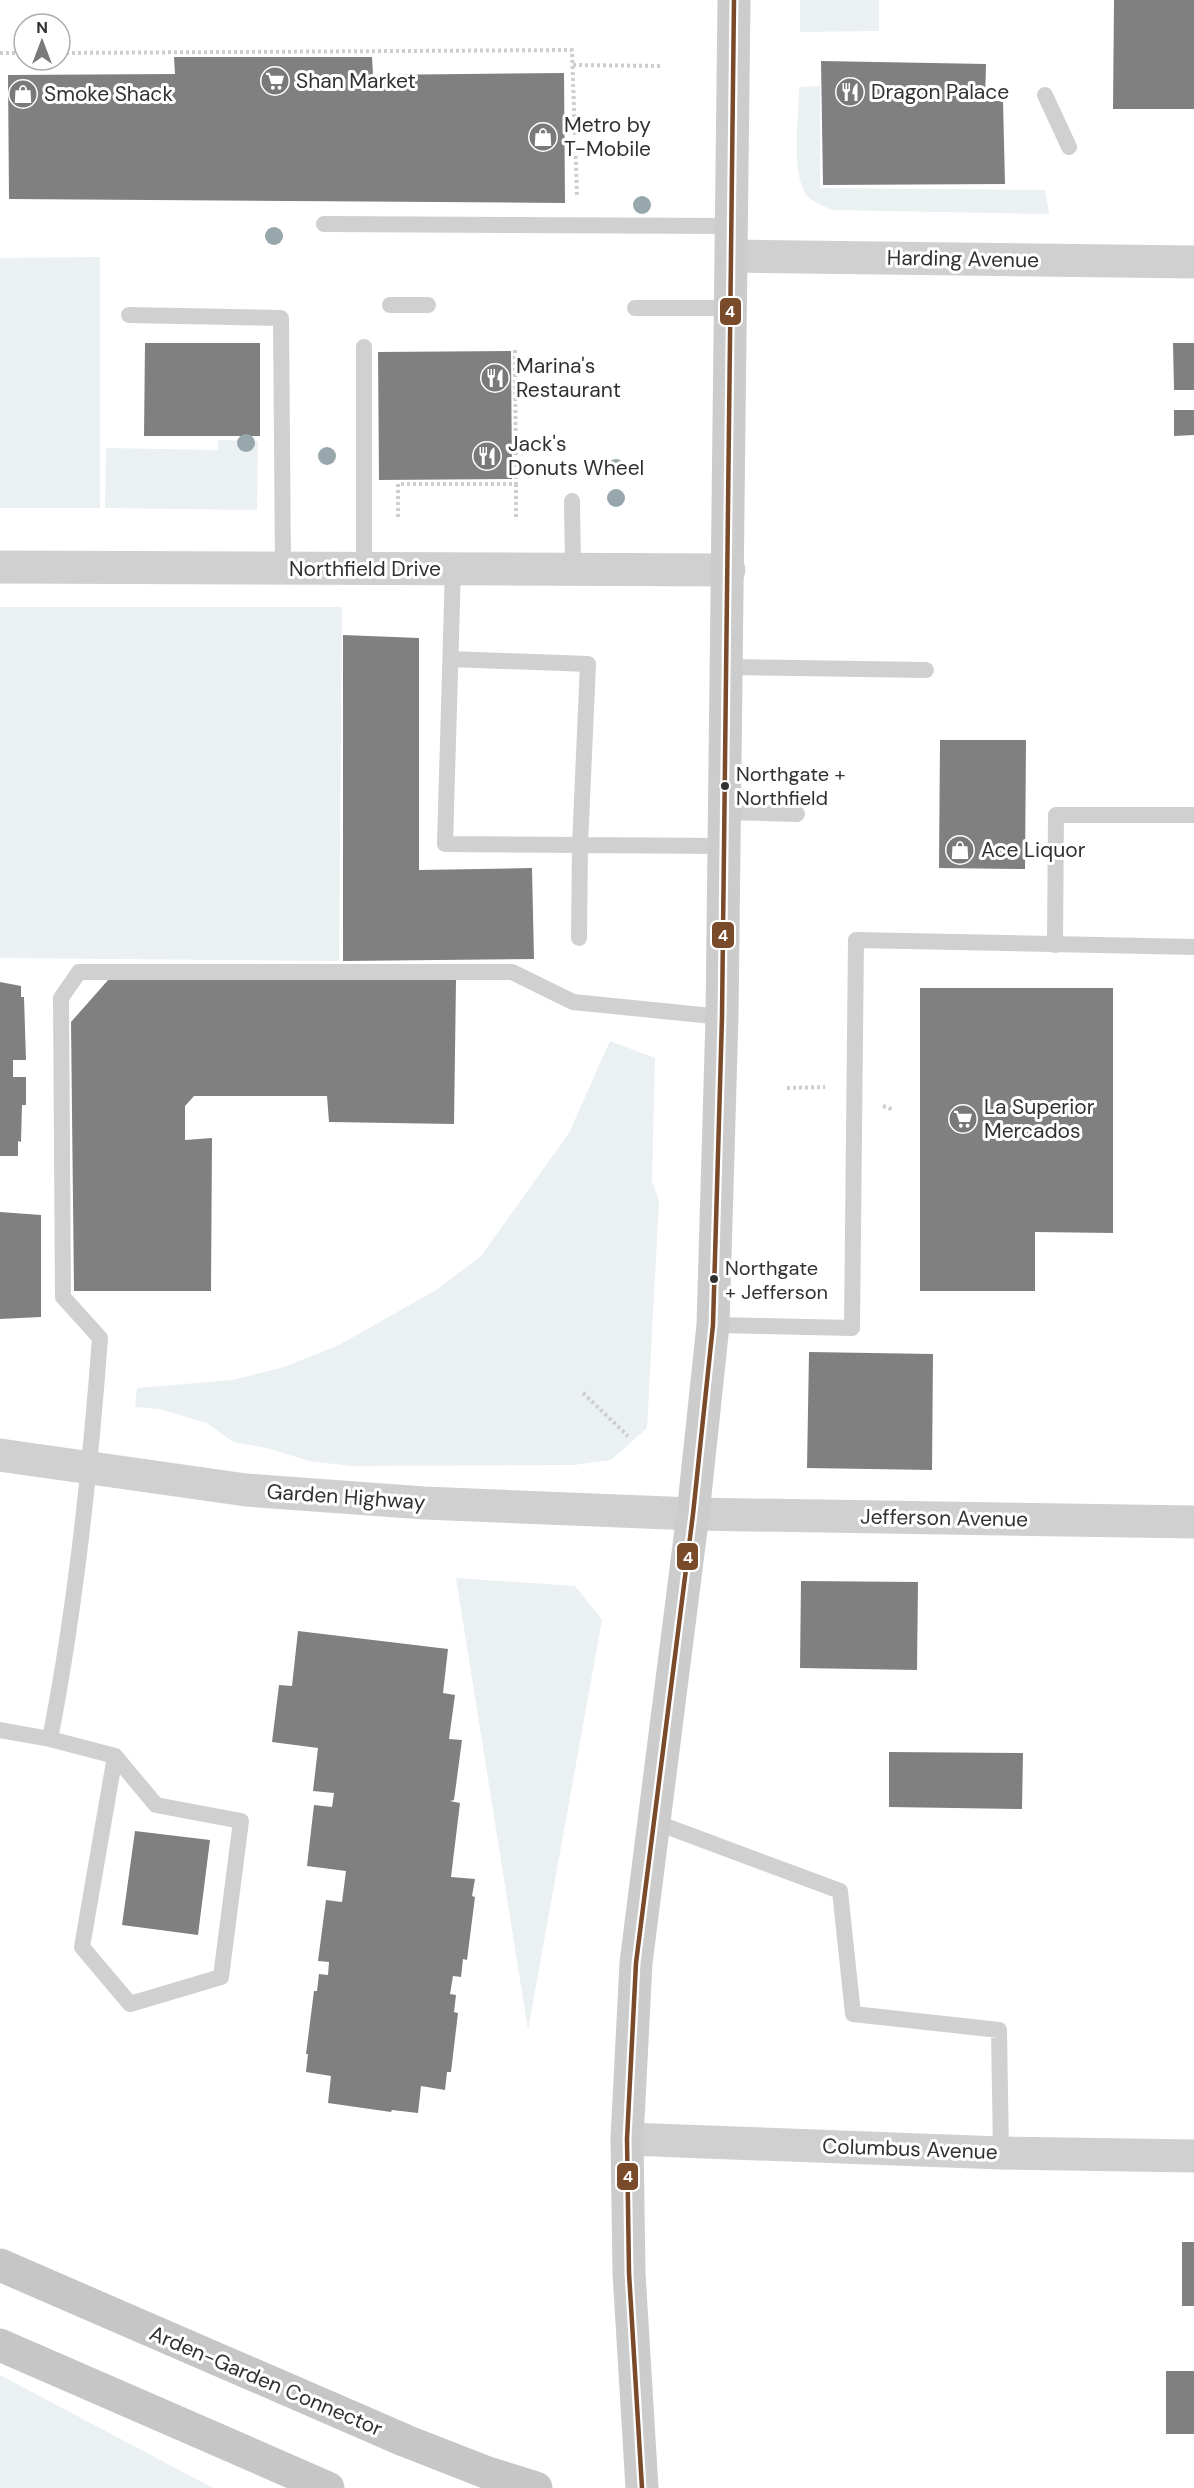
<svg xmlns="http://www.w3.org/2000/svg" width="1194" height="2488" font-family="'DM Sans',sans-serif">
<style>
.green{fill:#ebf0f2}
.building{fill:#808080}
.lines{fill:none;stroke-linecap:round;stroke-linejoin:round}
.path{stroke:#cecece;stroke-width:4;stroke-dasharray:3 3;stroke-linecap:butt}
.service{stroke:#d0d0d0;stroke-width:16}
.minor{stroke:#d0d0d0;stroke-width:33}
.tertiary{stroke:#d0d0d0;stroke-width:33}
.secondary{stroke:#ccc;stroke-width:33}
.primary{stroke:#c6c6c6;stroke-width:33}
.bus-1-casing{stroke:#fff;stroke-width:9}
.bus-1{stroke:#7a4b2a;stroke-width:4.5}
.tree{fill:#97a7ac}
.bus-dot{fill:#313131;stroke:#fff;stroke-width:2}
.labels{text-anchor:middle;stroke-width:6;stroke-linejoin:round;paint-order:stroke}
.bus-label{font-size:20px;fill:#313131;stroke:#fff;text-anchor:start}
.poi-label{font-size:21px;fill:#313131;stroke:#fff;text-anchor:start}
.street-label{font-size:21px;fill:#313131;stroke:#fff}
.line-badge{stroke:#fff;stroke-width:2}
.badge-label{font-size:16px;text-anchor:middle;font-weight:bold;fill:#fff}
</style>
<rect width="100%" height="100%" fill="#fff"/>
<!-- green -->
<path class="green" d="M800,0H879V31L800,32Z
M820,86V188L1045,190L1049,214L832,210C824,206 809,201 805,193C791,169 799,115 799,87Z
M100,257V508H0V258Z
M218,440L258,441L257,510L105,508L106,448L218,450Z
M0,607H342L339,961L0,958Z
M610,1041L655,1058L652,1182L659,1200L647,1428L611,1460L574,1465L351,1466L309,1461L267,1448L233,1442L207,1423L159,1409L135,1407L137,1388L232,1380L284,1367L339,1345L436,1290L481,1256L569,1133Z
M456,1578L575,1586L602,1620L528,2030Z
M0,2375L213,2488H0Z"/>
<!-- building -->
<path class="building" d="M1114,0H1194V109H1113Z
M174,57H372L373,75L564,73L565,203L9,199L8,75L175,74Z
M821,61L986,64L985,101H1003L1005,184L823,185Z
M145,343H260V436H144Z
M1173,343H1194V390H1174Z
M511,351L512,479L379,480L378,352Z
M1174,410H1194V435L1174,436Z
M343,635L419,638V870L532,868L534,959L343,961Z
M940,740H1026L1025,869L939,868Z
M109,979L456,980L454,1124L329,1122L327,1096H194L185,1106V1140L212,1138L211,1291H74L71,1022Z
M0,982L21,986V997H24L26,1060H13V1077H26V1105H22L21,1142L18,1141V1156H0Z
M920,988H1113V1233L1035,1232V1291H920Z
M0,1212L41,1215V1317L0,1319Z
M809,1352L933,1354L932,1470L807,1468Z
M801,1581L918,1582L917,1670L800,1668Z
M298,1631L448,1649L443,1693L455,1695L449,1739L462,1740L454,1800L450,1801L460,1803L451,1877L475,1879L472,1896L475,1897L467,1960L463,1959L461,1977L453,1976L450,1994L456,1995L454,2012L458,2013L451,2072H447L445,2090L421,2086L418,2113L392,2110L391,2112L328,2103L331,2076L306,2072L308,2054H306L314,1991H317L319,1974L328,1975L329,1962L318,1961L326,1900L342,1902L346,1871L307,1866L314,1805L332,1807L334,1793L313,1791L318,1748L272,1742L279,1685L292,1686Z
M889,1752L1023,1753L1022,1809L889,1807Z
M135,1831L210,1840L198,1935L122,1925Z
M1182,2242H1194V2306H1182Z
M1166,2371H1194V2434H1166Z"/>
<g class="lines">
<!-- path -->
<path class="path" d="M0,53H24
M60,53L572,50L577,195
M573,65L663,66
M516,484V519
M398,517V484H516L515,347
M787,1088L825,1087
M883,1106L894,1110
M583,1393L628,1436"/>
<!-- service -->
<path class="service" d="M1045,95L1069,147
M324,224L732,226
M390,305H428
M635,308H731
M129,315L281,318L283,568
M364,347V568
M572,501L573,569
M453,569L445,844L580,845L579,938
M451,659L588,664L580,845L724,846
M727,667L926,670
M724,812L797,814
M1055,945L1056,815H1194
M713,1325L852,1328L856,940L1194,947
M0,1730L50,1739C76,1606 90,1473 100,1338L63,1297L61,998L79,972H512L573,1002L722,1017
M50,1739L115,1756L156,1805L241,1821L221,1977L130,2004L82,1947L115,1756
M652,1821L840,1891L853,2014L999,2030L1001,2153"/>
<!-- minor -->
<path class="minor" d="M732,256L1194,262
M0,567L729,570
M693,1514L1194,1522
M627,2139L1001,2153L1194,2156"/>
<!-- tertiary -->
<path class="tertiary" d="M0,1455L246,1490L424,1503L693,1514"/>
<!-- secondary -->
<path class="secondary" d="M642,2488L629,2273L627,2139L636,1963L693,1514L713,1325L722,1017L734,0"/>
<!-- primary -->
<path class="primary" d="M0,2265L406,2441L488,2473L536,2488
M0,2345L328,2488"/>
<!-- bus-1 casing -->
<g class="bus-1-casing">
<path id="bus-1" d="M642,2488L629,2273L627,2139L636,1963L693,1514L713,1325L722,1017L734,0"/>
</g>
<!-- bus-1 -->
<use href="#bus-1" class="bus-1"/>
</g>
<!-- trees -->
<g class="tree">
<circle cx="642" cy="205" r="9"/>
<circle cx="274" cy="236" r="9"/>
<circle cx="246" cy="443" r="9"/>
<circle cx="327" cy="456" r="9"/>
<circle cx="616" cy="468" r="9"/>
<circle cx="616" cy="498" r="9"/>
</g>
<!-- icons -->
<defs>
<g id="supermarket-disc" transform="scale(1.5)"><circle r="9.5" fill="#797979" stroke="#fff"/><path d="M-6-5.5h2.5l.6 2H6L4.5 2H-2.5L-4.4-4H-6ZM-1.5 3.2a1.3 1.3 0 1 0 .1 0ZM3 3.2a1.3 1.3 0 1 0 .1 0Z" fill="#fff"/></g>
<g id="restaurant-disc" transform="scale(1.5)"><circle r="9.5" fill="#797979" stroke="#fff"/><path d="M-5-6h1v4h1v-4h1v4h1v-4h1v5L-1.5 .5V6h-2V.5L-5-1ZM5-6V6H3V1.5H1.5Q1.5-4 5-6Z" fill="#fff"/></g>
<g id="shop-disc" transform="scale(1.5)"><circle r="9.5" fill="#797979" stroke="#fff"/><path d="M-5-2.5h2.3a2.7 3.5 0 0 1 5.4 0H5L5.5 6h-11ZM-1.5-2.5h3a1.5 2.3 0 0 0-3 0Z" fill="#fff"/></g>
</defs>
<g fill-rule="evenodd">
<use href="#supermarket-disc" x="275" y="81"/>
<use href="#restaurant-disc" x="850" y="92"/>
<use href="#shop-disc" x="23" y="94"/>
<use href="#shop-disc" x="543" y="137"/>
<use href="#restaurant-disc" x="495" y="378"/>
<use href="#restaurant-disc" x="487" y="456"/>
<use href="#shop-disc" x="960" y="850"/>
<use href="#supermarket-disc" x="963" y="1119"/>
</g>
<!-- markers -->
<g class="bus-dot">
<circle cx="725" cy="786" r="5"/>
<circle cx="714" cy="1279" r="5"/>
</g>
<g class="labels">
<!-- bus labels -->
<g class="bus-label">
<text x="736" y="781">Northgate +<tspan x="736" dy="24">Northfield</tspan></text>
<text x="725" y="1275">Northgate<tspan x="725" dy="24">+ Jefferson</tspan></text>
</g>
<!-- poi labels -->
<g class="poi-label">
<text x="296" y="88">Shan Market</text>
<text x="871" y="99">Dragon Palace</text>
<text x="44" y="101">Smoke Shack</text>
<text x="564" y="132">Metro by<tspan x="564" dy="24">T-Mobile</tspan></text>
<text x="516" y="373">Marina's<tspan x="516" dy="24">Restaurant</tspan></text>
<text x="508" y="451">Jack's<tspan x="508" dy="24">Donuts Wheel</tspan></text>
<text x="981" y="857">Ace Liquor</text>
<text x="984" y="1114">La Superior<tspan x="984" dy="24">Mercados</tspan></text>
</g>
<!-- street labels -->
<g class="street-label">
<text transform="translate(963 259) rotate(1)" y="7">Harding Avenue</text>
<text x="365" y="576">Northfield Drive</text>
<text transform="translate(346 1497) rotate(4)" y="7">Garden Highway</text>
<text transform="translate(944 1518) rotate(1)" y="7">Jefferson Avenue</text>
<text transform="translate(910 2149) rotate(2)" y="7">Columbus Avenue</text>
<text transform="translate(266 2381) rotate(23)" y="7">Arden-Garden Connector</text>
</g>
</g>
<g class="line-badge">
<rect x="719" y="297" width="23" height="29" rx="6" fill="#7a4b2a"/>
<rect x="711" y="921" width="24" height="28" rx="6" fill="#7a4b2a"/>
<rect x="676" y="1542" width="23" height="29" rx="6" fill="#7a4b2a"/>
<rect x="616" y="2162" width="23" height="29" rx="6" fill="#7a4b2a"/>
</g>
<g class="badge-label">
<text x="730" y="317">4</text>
<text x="723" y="941">4</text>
<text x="688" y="1563">4</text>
<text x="628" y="2182">4</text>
</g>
<!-- north arrow -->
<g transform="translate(42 42)"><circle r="28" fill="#ffffff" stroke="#adadad" stroke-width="1.5"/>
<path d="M0-4.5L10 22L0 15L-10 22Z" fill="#797979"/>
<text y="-9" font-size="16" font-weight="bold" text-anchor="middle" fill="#313131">N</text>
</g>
</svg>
